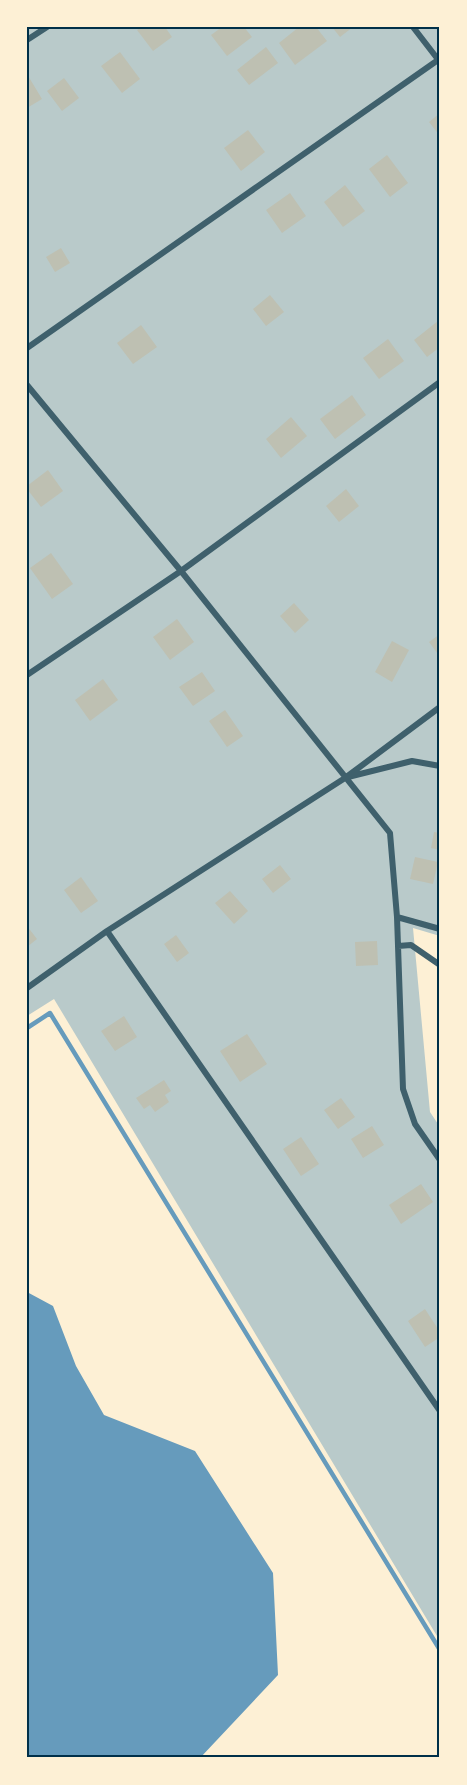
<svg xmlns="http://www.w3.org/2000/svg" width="467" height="1785" font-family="Georgia,serif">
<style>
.green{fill:#b9caca}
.water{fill:#669bbc}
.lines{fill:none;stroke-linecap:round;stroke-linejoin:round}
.stream{stroke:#669bbc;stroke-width:4.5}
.building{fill:#bec0b2}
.minor{stroke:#3f606c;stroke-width:6}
.neatline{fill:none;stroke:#003049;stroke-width:2}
</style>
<rect width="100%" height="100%" fill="#fdf0d5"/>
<!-- green -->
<path class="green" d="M27,27H440V936L413,928L430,1112L440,1127V1641L54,999L27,1016Z"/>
<!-- water -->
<path class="water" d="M27,1292L53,1306L76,1366L104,1415L195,1451L273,1573L278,1675L200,1758H27Z"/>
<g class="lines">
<!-- stream -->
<path class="stream" d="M27,1028L50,1013L440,1650
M439,1758H440"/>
</g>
<!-- building -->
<path class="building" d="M142,27H165L172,37L153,51L137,30Z
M222,27H244L252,37L227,56L211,35Z
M299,27H316L327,41L295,65L279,43Z
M332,27H353L340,37Z
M266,47L278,63L249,85L237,70Z
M120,52L140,79L122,93L101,66Z
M27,74L42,99L27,108Z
M64,78L79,98L62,111L47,91Z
M440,113V136L429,122Z
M248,130L265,152L241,171L224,148Z
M387,155L408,183L390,197L369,169Z
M345,185L365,211L343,227L324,202Z
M290,193L306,216L282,233L266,210Z
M61,248L70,263L55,272L46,257Z
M270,295L284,312L266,326L253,309Z
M438,321L440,324V347L427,357L414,340Z
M141,325L157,347L133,364L117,343Z
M388,339L404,361L379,379L363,358Z
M352,395L366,415L335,439L320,419Z
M291,417L307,436L281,458L266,439Z
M48,470L63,491L41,507L27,489V486Z
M346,489L359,506L339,522L326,506Z
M51,553L73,584L52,599L30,568Z
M294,603L309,620L295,633L280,616Z
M177,619L194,642L170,660L153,637Z
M440,634V657L429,642Z
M392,641L409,650L392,682L375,672Z
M202,672L215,691L193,706L179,687Z
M103,679L118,700L90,721L75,700Z
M225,710L243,736L227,747L209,721Z
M434,832L440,833V850L431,848Z
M415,857L438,862L433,884L410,879Z
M280,865L291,879L273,893L262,879Z
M81,877L98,901L81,913L64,890Z
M230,891L248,911L234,924L215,903Z
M27,926L37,939L27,947Z
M176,935L189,953L177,962L164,944Z
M377,941L378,965L356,966L355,942Z
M124,1016L137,1037L115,1051L101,1031Z
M247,1034L267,1064L240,1082L220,1051Z
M164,1080L171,1091L165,1095L169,1102L155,1112L150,1105L144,1109L136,1098Z
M341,1098L355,1117L338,1129L324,1110Z
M372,1126L384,1145L363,1158L351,1139Z
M301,1137L319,1164L301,1176L283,1149Z
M421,1184L433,1202L401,1224L389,1205Z
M425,1309L440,1332V1337L425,1347L408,1321Z"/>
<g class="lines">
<!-- minor -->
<path class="minor" d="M413,27L440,62
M27,40L47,27
M27,348L438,60
M27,385L181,571L390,833L397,917L403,1089L415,1124L440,1160
M27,675L181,571L440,382
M348,777L412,761L440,766
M397,917L440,929
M107,931L440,1411
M398,946L411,945L440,965
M27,988L107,931L345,778L440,707"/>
</g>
<!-- border -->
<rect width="467" height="1785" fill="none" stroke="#fdf0d5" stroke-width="57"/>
<rect x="28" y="28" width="410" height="1728" class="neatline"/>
</svg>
